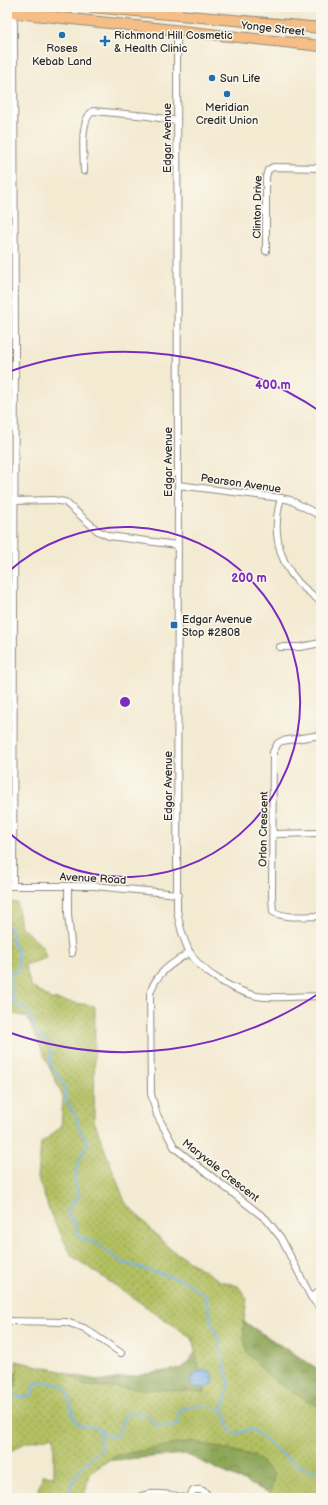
<svg xmlns="http://www.w3.org/2000/svg" width="328" height="1505" font-family="'Balsamiq Sans',sans-serif">
<style>
.forest{fill:url(#forest-crowns);stroke:#5c6842}
.park{fill:url(#park-dots);stroke:#6e7646}
.water{fill:url(#water-rules);stroke:#506e8a}
.lines{fill:none;stroke-linecap:round;stroke-linejoin:round}
.stream{stroke:#76b2e8;stroke-width:2}
.street-casing{stroke:#8f8a7e;stroke-width:8}
.primary-casing{stroke:#8f8a7e;stroke-width:12}
.street{stroke:#fff;stroke-width:6}
.primary{stroke:#f5be86;stroke-width:10}
.ring{fill:none;stroke:#7b2cbf;stroke-width:2}
.poi-dot{fill:#1f6fb2;stroke:#fbf7ec;stroke-width:1.5}
.labels{text-anchor:middle;stroke-width:3;stroke-linejoin:round;paint-order:stroke}
.street-label{font-size:11px;fill:#2b2b2b;stroke:#fbf7ec}
.poi-label{font-size:11px;fill:#2b2b2b;stroke:#fbf7ec;text-anchor:start}
.centre{fill:#7b2cbf;stroke:#fbf7ec;stroke-width:2}
.ring-label{font-size:12px;text-anchor:middle;font-weight:bold;fill:#7b2cbf;stroke:#fbf7ec;stroke-width:3;stroke-linejoin:round;paint-order:stroke}
</style>
<defs>
<pattern id="forest-crowns" width="20" height="18" patternUnits="userSpaceOnUse"><rect width="20" height="18" fill="#8da658"/><path d="M2 6a3 3 0 1 1 6 0M12 15a3 3 0 1 1 6 0" fill="none" stroke="#738749"/></pattern>
<pattern id="park-dots" width="8" height="8" patternUnits="userSpaceOnUse"><rect width="8" height="8" fill="#b2c062"/><path d="M2 2h.1M6 6h.1" fill="none" stroke="#919c51" stroke-width="1.8" stroke-linecap="round"/></pattern>
<pattern id="water-rules" width="6" height="5" patternUnits="userSpaceOnUse"><rect width="6" height="5" fill="#76b2e8"/><path d="M0 2.5h6" fill="none" stroke="#6191bc"/></pattern>
</defs>
<rect width="100%" height="100%" fill="#fbf7ec"/>
<filter id="ink" filterUnits="userSpaceOnUse"><feTurbulence type="fractalNoise" baseFrequency=".025" numOctaves="2"/><feDisplacementMap in="SourceGraphic" scale="8" xChannelSelector="R" yChannelSelector="G"/><feConvolveMatrix kernelMatrix="1 2 1 2 8 2 1 2 1" color-interpolation-filters="sRGB"/></filter>
<filter id="wash" filterUnits="userSpaceOnUse"><feTurbulence type="fractalNoise" baseFrequency=".012" numOctaves="4" result="noise"/><feDisplacementMap in="SourceGraphic" scale="16" xChannelSelector="R" yChannelSelector="G"/><feGaussianBlur stdDeviation="0.9" result="paint"/><feColorMatrix in="noise" values="0 0 0 0 0 0 0 0 0 0 0 0 0 0 0 0 0 1.4 0 .05"/><feComposite in="paint" operator="in"/></filter>
<g filter="url(#wash)">
<rect width="100%" height="100%" fill="#f3ead2"/>
<!-- forest -->
<path class="forest" d="M227,1311L321,1371V1498L276,1496L185,1454L92,1462L52,1428L7,1445V1376L30,1367L103,1381L183,1368Z"/>
<!-- park -->
<path class="park" d="M7,902L17,903L21,927L43,947L46,958L25,965L31,986L51,999L95,1006L94,1121L125,1202L169,1248L220,1281L238,1286L247,1299L243,1329L246,1352L274,1381L321,1409V1498H269L274,1475L256,1456L191,1441L114,1456L89,1474L84,1498H35L43,1475L54,1476V1436L25,1443L7,1453V1387H17L16,1361L65,1372L86,1386L205,1392L192,1338L72,1256L51,1215L38,1178L41,1143L61,1127L63,1097L27,1017L7,1012Z"/>
<!-- water -->
<path class="water" d="M203,1370L211,1372L214,1378L213,1384L205,1388L194,1387L190,1383L191,1377Z"/>
<g class="lines">
<!-- stream -->
<path class="stream" d="M7,925L12,931V943L18,951V970L16,973L14,971L10,973L9,978L12,980L13,1003C30,1007 32,1021 37,1035L49,1042L51,1045L50,1064L64,1085L66,1100L76,1117L80,1132L86,1138L88,1143C81,1155 73,1171 75,1185C75,1189 78,1193 79,1197L68,1207V1215L75,1223L77,1234L82,1239L96,1243L121,1262L182,1280L206,1296L211,1322L219,1340L221,1352L229,1382L223,1410L227,1418L229,1430L236,1434L249,1429L253,1430C274,1445 293,1471 321,1472
M7,1396L26,1397L32,1395L34,1390L32,1385L40,1382L63,1385C73,1395 69,1418 79,1424C84,1428 90,1425 94,1427C102,1431 107,1438 117,1435L125,1415L132,1412L149,1416L156,1425L174,1426L178,1424L179,1411C191,1403 209,1405 223,1410
M66,1498C76,1474 80,1465 101,1450L100,1432"/>
</g>
</g>
<g filter="url(#ink)">
<g class="lines">
<!-- street casing -->
<g class="street-casing">
<path id="street" d="M12,7L14,24L15,348L13,886
M178,16L179,7
M177,30L178,485L177,910C179,924 183,938 189,951C200,972 234,991 257,996C273,999 303,996 321,996
M84,171C84,155 79,120 93,111L148,116L177,121
M266,251V177L268,170L273,167L321,168
M178,485L281,498L290,500L321,516
M281,498C272,528 277,559 298,582C305,590 314,595 321,603
M14,501L53,500L65,502L98,531L109,536L177,545
M280,647H300L321,643
M321,735L282,741L278,743L273,752L272,897L273,912C288,919 306,916 321,916
M273,834L321,833
M7,886H94L178,894
M68,886V914L72,953
M190,952C173,963 155,973 150,994L151,1094L157,1115L170,1139L175,1148L189,1159L266,1219L281,1238L311,1297L321,1309
M311,1297L321,1289
M7,1321L66,1322L84,1328L121,1353
M137,1498C148,1491 173,1494 184,1498
M189,1498L193,1491C200,1488 206,1491 209,1498"/>
</g>
<!-- primary casing -->
<g class="primary-casing">
<path id="primary" d="M92,7L321,28
M7,12L321,46"/>
</g>
<!-- street -->
<use href="#street" class="street"/>
<!-- primary -->
<use href="#primary" class="primary"/>
</g>
</g>
<!-- distance rings -->
<g class="ring">
<path d="M8 572A175 175 0 1 1 8 832"/>
<path d="M321 992A350 350 0 0 1 8 1032M8 372A350 350 0 0 1 321 412"/>
</g>
<!-- markers -->
<g class="poi-dot">
<circle cx="62" cy="35" r="4"/>
<path d="M103 35h4v4h4v4h-4v4h-4v-4h-4v-4h4z"/>
<circle cx="212" cy="78" r="4"/>
<circle cx="227" cy="94" r="4"/>
<rect x="170" y="621" width="8" height="8" rx="2"/>
</g>
<g class="labels">
<!-- street labels -->
<g class="street-label">
<text transform="translate(273 28) rotate(6)" y="4">Yonge Street</text>
<text transform="translate(167 138) rotate(-90)" y="4">Edgar Avenue</text>
<text transform="translate(257 207) rotate(-89)" y="4">Clinton Drive</text>
<text transform="translate(168 462) rotate(-90)" y="4">Edgar Avenue</text>
<text transform="translate(241 483) rotate(8)" y="4">Pearson Avenue</text>
<text transform="translate(168 786) rotate(-90)" y="4">Edgar Avenue</text>
<text transform="translate(263 829) rotate(-89)" y="4">Orlon Crescent</text>
<text transform="translate(93 878) rotate(3)" y="4">Avenue Road</text>
<text transform="translate(221 1170) rotate(38)" y="4">Maryvale Crescent</text>
</g>
<!-- poi labels -->
<g class="poi-label">
<text x="114" y="39">Richmond Hill Cosmetic<tspan x="114" dy="13">&amp; Health Clinic</tspan></text>
<text x="62" y="52" text-anchor="middle">Roses<tspan x="62" dy="13">Kebab Land</tspan></text>
<text x="220" y="82">Sun Life</text>
<text x="227" y="111" text-anchor="middle">Meridian<tspan x="227" dy="13">Credit Union</tspan></text>
<text x="182" y="623">Edgar Avenue<tspan x="182" dy="13">Stop #2808</tspan></text>
</g>
</g>
<circle cx="125" cy="702" r="6" class="centre"/>
<g class="ring-label">
<text x="273" y="389">400 m</text>
<text x="249" y="582">200 m</text>
</g>
<!-- margin -->
<rect width="328" height="1505" fill="none" stroke="#fbf7ec" stroke-width="24"/>
</svg>
